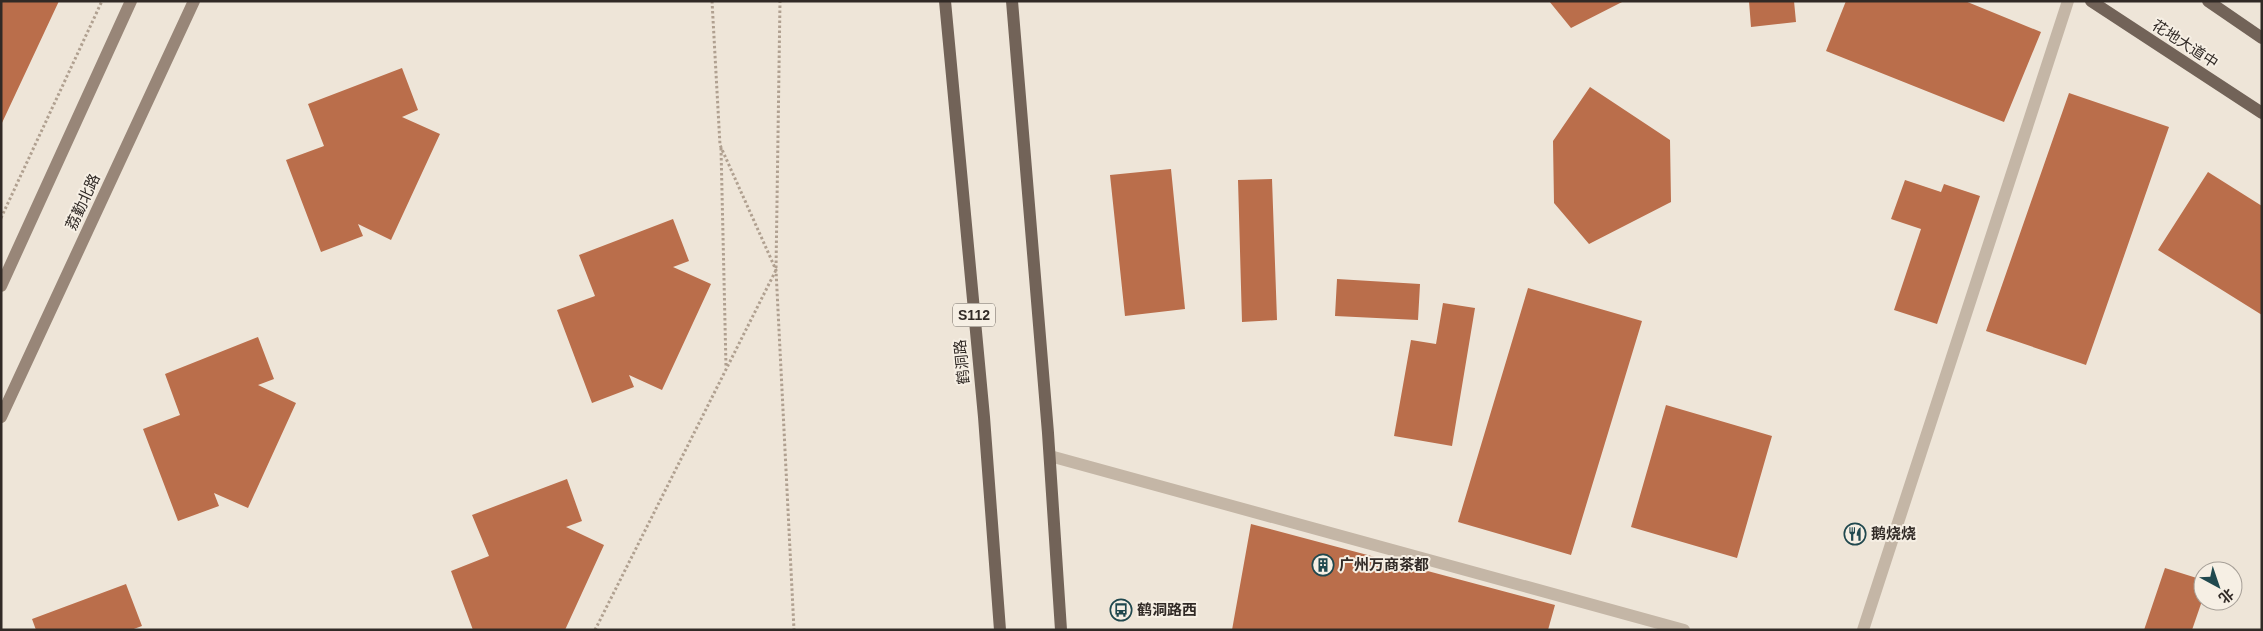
<svg xmlns="http://www.w3.org/2000/svg" width="2263" height="631" font-family="Arial,'Noto Sans SC',sans-serif">
<style>
.building{fill:#ba6e4b}
.lines{fill:none;stroke-linecap:round;stroke-linejoin:round}
.path{stroke:#b0a090;stroke-width:3;stroke-dasharray:2.5 2.5;stroke-linecap:butt}
.minor{stroke:#c4b6a6;stroke-width:12}
.secondary{stroke:#988678;stroke-width:12}
.primary{stroke:#726358;stroke-width:12}
.labels{text-anchor:middle;stroke-width:4;stroke-linejoin:round;paint-order:stroke}
.shield{fill:#f6efe4;stroke:#6c655f;stroke-width:1}
.shield-label{font-size:14px;font-weight:bold;fill:#312a26}
.street-label{font-size:15px;fill:#312a26;stroke:#f6efe4}
.poi-label{font-size:15px;font-weight:bold;fill:#312a26;stroke:#f6efe4;text-anchor:start}
</style>
<rect width="100%" height="100%" fill="#eee5d8"/>
<!-- building -->
<path class="building" d="M1,1H59L1,125Z
M1549,1H1624L1571,28Z
M1749,1H1794L1796,22L1751,27Z
M1846,1H1965L2041,32L2004,122L1826,51Z
M402,68L418,110L402,117L440,134L391,240L358,224L363,236L321,252L286,160L324,146L308,104Z
M1590,87L1670,140L1671,202L1589,244L1554,203L1553,141Z
M2069,93L2169,127L2086,365L1986,331Z
M1171,169L1185,309L1125,316L1110,175Z
M2208,172L2262,206V315L2158,250Z
M1272,179L1277,320L1242,322L1238,180Z
M1905,180L1941,192L1944,184L1980,196L1937,324L1894,310L1921,229L1891,219Z
M673,219L689,261L673,267L711,284L662,390L629,375L634,387L592,403L557,310L595,296L579,255Z
M1337,279L1420,284L1418,320L1335,316Z
M1528,288L1642,321L1571,555L1458,522Z
M1443,303L1475,308L1452,446L1394,436L1411,340L1436,344Z
M258,337L274,379L258,385L296,403L248,508L214,493L219,506L178,521L143,429L180,415L165,374Z
M1666,405L1772,436L1737,558L1631,527Z
M567,479L582,521L566,527L604,545L565,630H473L451,571L489,556L472,515Z
M1251,524L1555,605L1548,630H1232Z
M2165,568L2203,580V598L2192,630H2144Z
M126,584L142,626L131,630H36L32,619Z"/>
<g class="lines">
<!-- path -->
<path class="path" d="M712,1L720,145L776,270L794,630
M721,148L726,367
M1,218L102,1
M595,630L776,270L780,1"/>
<!-- minor -->
<path class="minor" d="M1050,456L1684,630
M1863,630L2068,1"/>
<!-- secondary -->
<path class="secondary" d="M1,286L131,1
M1,417L194,1"/>
<!-- primary -->
<path class="primary" d="M945,1L984,417L1000,630
M1012,1L1048,433L1061,630
M2091,1L2262,113
M2208,1L2262,38"/>
</g>
<!-- icons -->
<defs>
<g id="restaurant-ring" transform="scale(1.125)"><circle r="9.5" fill="#f6efe4" stroke="#20484e" stroke-width="1.5"/><path d="M-5-6h1v4h1v-4h1v4h1v-4h1v5L-1.5 .5V6h-2V.5L-5-1ZM5-6V6H3V1.5H1.5Q1.5-4 5-6Z" fill="#20484e"/></g>
<g id="building-ring" transform="scale(1.125)"><circle r="9.5" fill="#f6efe4" stroke="#20484e" stroke-width="1.5"/><path d="M-4-6H4V6H1V3H-1V6H-4ZM-2.5-4.3h1.7v1.8h-1.7ZM.8-4.3h1.7v1.8H.8ZM-2.5-1h1.7V.8h-1.7ZM.8-1h1.7V.8H.8Z" fill="#20484e"/></g>
<g id="bus-ring" transform="scale(1.125)"><circle r="9.5" fill="#f6efe4" stroke="#20484e" stroke-width="1.5"/><path d="M-5-6H5V4H4V6H2V4H-2V6H-4V4H-5ZM-3.5-4V0h7V-4ZM-3.5 1.2v1.5H-2V1.2ZM2 1.2v1.5H3.5V1.2Z" fill="#20484e"/></g>
</defs>
<g fill-rule="evenodd">
<use href="#restaurant-ring" x="1855" y="534"/>
<use href="#building-ring" x="1323" y="565"/>
<use href="#bus-ring" x="1121" y="610"/>
</g>
<g class="labels">
<!-- shield labels -->
<rect class="shield" x="953" y="303.5" width="42" height="23" rx="4"/>
<g class="shield-label">
<text x="974" y="320">S112</text>
</g>
<!-- street labels -->
<g class="street-label">
<text transform="translate(2185 44) rotate(33)" y="5">花地大道中</text>
<text transform="translate(83 202) rotate(-65)" y="5">荔勤北路</text>
<text transform="translate(962 362) rotate(-95)" y="5">鹤洞路</text>
</g>
<!-- poi labels -->
<g class="poi-label">
<text x="1871" y="539">鹅烧烧</text>
<text x="1339" y="570">广州万商茶都</text>
<text x="1137" y="615">鹤洞路西</text>
</g>
</g>
<!-- border -->
<rect width="2263" height="631" fill="none" stroke="#312a26" stroke-width="5"/>
<!-- north arrow -->
<g transform="translate(2218 586) rotate(140)"><circle r="24" fill="#f6efe4" stroke="#a7a098"/>
<path d="M0-4L9 19L0 12L-9 19Z" fill="#20484e"/>
<text y="-8" font-size="14" font-weight="bold" text-anchor="middle" fill="#312a26">北</text>
</g>
</svg>
